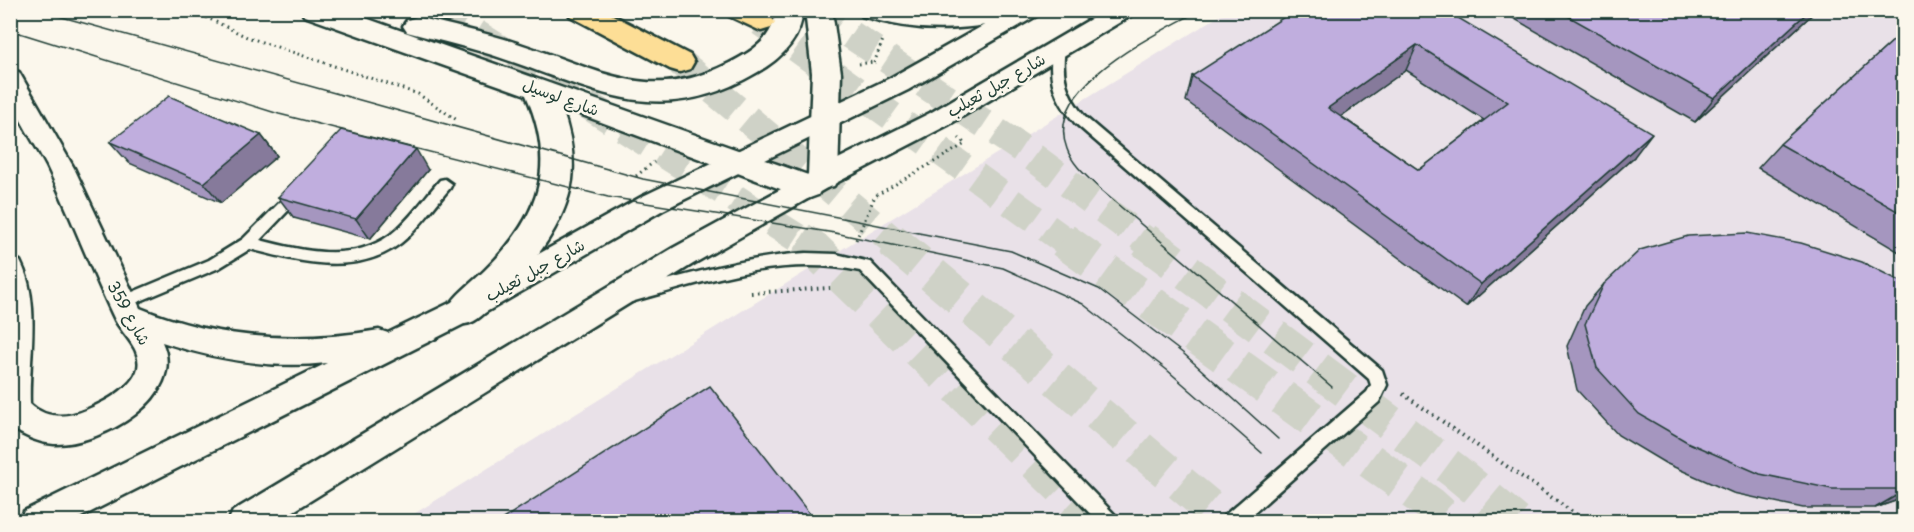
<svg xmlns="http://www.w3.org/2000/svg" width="1914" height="532" font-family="'Playpen Sans','Playpen Sans Arabic',sans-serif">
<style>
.built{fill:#e9e1e8}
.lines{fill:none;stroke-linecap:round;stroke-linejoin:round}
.trunk-tunnel-far1{stroke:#cfd2c7;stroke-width:29;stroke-dasharray:29 15;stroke-linecap:butt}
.trunk-tunnel{stroke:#cfd2c7;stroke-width:36;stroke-dasharray:36 18;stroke-linecap:butt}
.service-casing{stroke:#1f3d34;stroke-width:5}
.minor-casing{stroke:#1f3d34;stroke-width:5}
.tertiary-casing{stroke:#1f3d34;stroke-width:5}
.trunk-casing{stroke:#1f3d34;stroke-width:5}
.path-far1{stroke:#1f3d34;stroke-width:3;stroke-dasharray:1.5 4;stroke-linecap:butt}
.path{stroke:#1f3d34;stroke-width:4;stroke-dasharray:1.5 4.5;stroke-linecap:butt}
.service{fill:#fbf7ec;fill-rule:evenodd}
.minor{fill:#fbf7ec;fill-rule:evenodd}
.tertiary{fill:#fbf7ec;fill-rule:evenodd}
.trunk{fill:#fdde96;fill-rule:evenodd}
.tram{stroke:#1f3d34;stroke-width:1.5}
.wall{fill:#a596bf;stroke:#1f3d34;stroke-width:1.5;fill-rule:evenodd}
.shaded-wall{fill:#867a9b;stroke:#1f3d34;stroke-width:1.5}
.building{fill:#c0aede;stroke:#1f3d34;stroke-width:1.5;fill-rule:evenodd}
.labels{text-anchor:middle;stroke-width:5;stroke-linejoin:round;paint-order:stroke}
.street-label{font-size:16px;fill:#1f3d34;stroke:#fbf7ec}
</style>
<rect width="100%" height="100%" fill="#fbf7ec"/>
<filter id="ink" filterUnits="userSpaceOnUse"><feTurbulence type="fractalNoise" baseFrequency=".0167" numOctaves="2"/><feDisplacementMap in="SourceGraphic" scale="12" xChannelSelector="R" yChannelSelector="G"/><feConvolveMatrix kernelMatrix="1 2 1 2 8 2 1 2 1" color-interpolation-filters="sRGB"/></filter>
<g filter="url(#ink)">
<!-- built -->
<path class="built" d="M1227,11H1903V521L401,522Z"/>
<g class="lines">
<!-- trunk-tunnel-far1 -->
<path class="trunk-tunnel-far1" d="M438,10L802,241
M814,10L1025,151L1146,241
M761,22L1065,241
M680,62L893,241"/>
<!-- trunk-tunnel -->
<path class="trunk-tunnel" d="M800,240L814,249L1097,522
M891,240L1227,522
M1063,240L1430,504L1450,522
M1144,240L1456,472L1516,522"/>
<!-- service casing -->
<g class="service-casing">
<path id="service" d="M1059,44L1065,48C1061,77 1066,94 1085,117L1382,370L1387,385L1379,402L1244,522H1221L1224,516L1367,392L1371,385L1369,379L1075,123C1055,99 1047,80 1053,48Z
M445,179L452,184L450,188C434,206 420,228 401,243C356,277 300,262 250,249L219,268L126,307H116L113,303L116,299L209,260L243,239L293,189L298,188L305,193L260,240C303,251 351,263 390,235C409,221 424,198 440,180Z
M806,253L836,254L870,262L1116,516L1119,522H1098L860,271C781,255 707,281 631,302L626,300L623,296L626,292L631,290C689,274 746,257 806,253Z"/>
</g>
<!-- minor casing -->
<g class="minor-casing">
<path id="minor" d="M1011,10H1041L1038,15L908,90L663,210L474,319L71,522H19L24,511L327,363C271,369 216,360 162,342C188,397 101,446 54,444C39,443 23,436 11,427L10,258L20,261C42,303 28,359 30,404C46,419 67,418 86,410C103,403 133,388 138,368C142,349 123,335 115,320C91,270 71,216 47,166C40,152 12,108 10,97C9,88 10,78 10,70L19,72L74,168L140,308C218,340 297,344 379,330L388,333L454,301L643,196L890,78Z
M1106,10H1135L1132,15L948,125L832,185L693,264L276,522H228L233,511L673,248L814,171L930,113Z"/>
</g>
<!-- tertiary casing -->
<g class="tertiary-casing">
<path id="tertiary" d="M301,10H343L808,175L812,73L805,10H832L841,73L838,178L834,186L821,189L818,195L807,199L561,107C570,131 575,154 572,180C565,228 528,270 495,303C487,310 477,323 465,324C461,324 456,321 452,320L447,310C455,294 472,283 485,270C540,216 557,167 526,95L304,16Z
M776,10H803C801,40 781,59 756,73C660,129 599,91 504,59C473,48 440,41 407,32L403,26L407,20L417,17C452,26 488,33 523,45C607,73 654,106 739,58C759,47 774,34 776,10Z
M859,10L945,13L1031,10L1028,16L1018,19C960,31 920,34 862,16Z"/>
</g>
<!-- trunk casing -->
<g class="trunk-casing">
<path id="trunk" d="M567,10H603L690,55L694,62L690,69L680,72L670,69L570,16Z
M726,10C743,10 764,6 775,22L771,28L761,31L729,16Z"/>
</g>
<!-- path-far1 -->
<path class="path-far1" d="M191,10L247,37L418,94L457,120
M874,63L883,40
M859,64L873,62
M636,176L654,162
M856,240L875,196L965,144L959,138"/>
<!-- path -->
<path class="path" d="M751,293L830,288
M1403,394L1587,522"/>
<!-- service -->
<use href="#service" class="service"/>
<!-- minor -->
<use href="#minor" class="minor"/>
<!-- tertiary -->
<use href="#tertiary" class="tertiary"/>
<!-- trunk -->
<use href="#trunk" class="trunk"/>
<!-- tram -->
<path class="tram" d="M37,10L643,179L1011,251L1099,289L1184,354L1278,439
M1200,10C1158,34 1042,85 1067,149C1073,166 1089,178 1102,191L1332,387
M10,30L279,114L608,197L835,233L1003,268L1083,304L1167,370L1262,453"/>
</g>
<!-- wall -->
<path class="wall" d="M1445,10L1634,157L1466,307L1186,101L1192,76ZM1406,70L1484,120L1419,170L1341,116Z
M1499,10H1817L1695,122Z
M1904,31V255L1758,168L1780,144Z
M261,135L277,156L221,203L129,163L110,142Z
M428,170L370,239L294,218L278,197Z
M1904,283V498L1875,508H1803L1733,493L1665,463L1618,435L1577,390L1567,346L1585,306L1604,284Z"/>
<!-- shaded-wall -->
<path class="shaded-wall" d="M1810,10H1817L1695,122L1714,98Z
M1417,45L1406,70L1319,132L1328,108Z
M1652,133L1634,157L1466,307L1481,284Z
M261,135L277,156L221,203L204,183Z
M416,149L428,170L370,239L356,219Z
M1904,491V498L1875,508Z"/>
<!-- building -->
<path class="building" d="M1295,10H1445L1652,133L1481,284L1192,76ZM1417,45L1508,102L1419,170L1328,108Z
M1557,10H1810L1714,98Z
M1904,31V215L1780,144Z
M169,96L261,135L204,183L110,142Z
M341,130L416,149L356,219L278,197Z
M1747,233L1801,243L1862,262L1904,283V489H1832L1760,474L1689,443L1639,414L1597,368L1585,324L1604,284L1640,250L1688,236Z
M710,386L816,522H498Z"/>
</g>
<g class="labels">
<!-- street labels -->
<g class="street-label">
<text transform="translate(996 85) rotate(-30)" y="6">شارع جبل ثعيلب</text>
<text transform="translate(561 97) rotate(20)" y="6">شارع لوسيل</text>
<text transform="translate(535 270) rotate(-29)" y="6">شارع جبل ثعيلب</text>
<text transform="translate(129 313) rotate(61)" y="6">شارع 359</text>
</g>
</g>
<!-- margin -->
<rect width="1914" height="532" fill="none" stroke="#fbf7ec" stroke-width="36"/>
<rect x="18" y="18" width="1878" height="496" fill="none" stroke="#1f3d34" stroke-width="2" filter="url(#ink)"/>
</svg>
